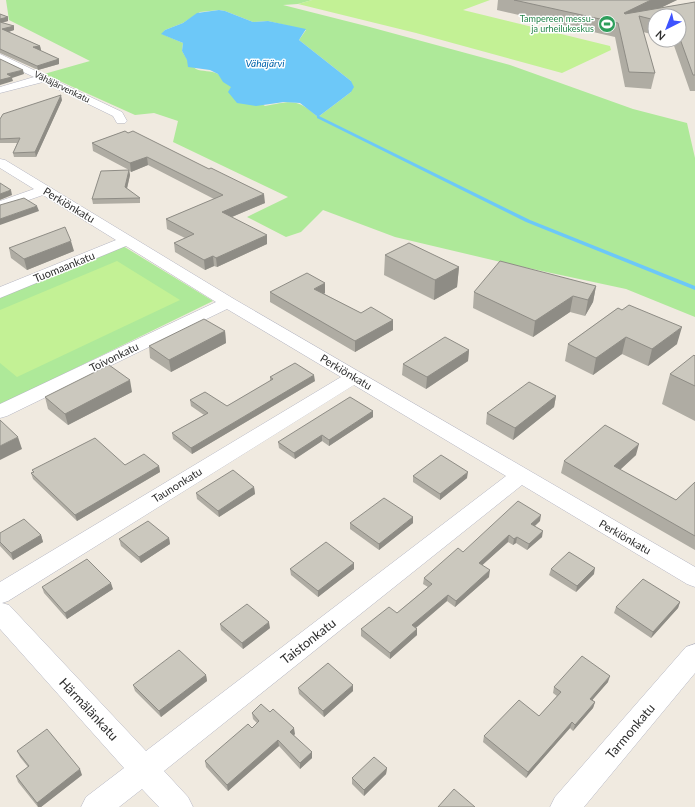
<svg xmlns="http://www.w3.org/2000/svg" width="695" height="807" font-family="Lato,sans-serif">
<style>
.green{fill:#aee999;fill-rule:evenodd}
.pitch{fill:#c3f195}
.water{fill:#6dc8f8}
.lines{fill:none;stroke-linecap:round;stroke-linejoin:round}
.stream{fill:#6dc8f8;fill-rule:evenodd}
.street-casing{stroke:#b4b5c2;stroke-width:1}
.street{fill:#fff;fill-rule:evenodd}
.wall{fill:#afaca3}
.shaded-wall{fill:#8e8c85}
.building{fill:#cbc8be;stroke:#8e8c85}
.labels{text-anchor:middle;stroke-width:3;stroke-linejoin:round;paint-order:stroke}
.far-leisure-label{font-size:9px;fill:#27864d;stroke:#fff;text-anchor:end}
.far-street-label{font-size:9px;fill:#2e2e2e;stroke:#fff}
.far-water-label{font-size:10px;font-style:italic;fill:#0365ac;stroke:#fff}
.street-label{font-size:11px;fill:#2e2e2e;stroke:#fff}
.near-street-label{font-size:13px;fill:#2e2e2e;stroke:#fff}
</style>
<rect width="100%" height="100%" fill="#f0eae0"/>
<!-- green -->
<path class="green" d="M6,0H312L298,4L283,5L366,26L510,65L633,109L687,123L695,158V317L626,289L505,263L395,237L323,210L301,232L286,237L247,217L288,197L173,142L178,121L154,113L135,115L44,74L90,61L9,20ZM219,10L225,11L253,22L268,21L306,30L299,40L351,81V92L318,117C297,98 292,101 265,106L218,74C211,70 202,72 196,69C190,65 185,56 182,51L183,43L162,34L165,30L183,23L200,12Z
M123,246L213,301L0,405V296Z"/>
<!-- pitch -->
<path class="pitch" d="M312,0H490L463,10L610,46L611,50L562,73L416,33L298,4Z
M117,261L180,300L17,377L0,363V310Z"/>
<!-- water -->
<path class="water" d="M219,10L225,11L253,22L268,21L306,29L299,40L351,81L354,87L351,92L318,117L300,103L284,102L256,106L237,103L228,92L231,87L223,82L218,74L210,70L188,67L187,60L182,51L183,43L161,34L165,30L183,23L197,13Z"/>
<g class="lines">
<!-- stream -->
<path class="stream" d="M317,116H319L530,220L695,286V290L526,222L317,118Z"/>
<!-- street casing -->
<g class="street-casing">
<path id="street" d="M0,54L122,112L127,121L125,123H117L113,116L43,82L0,93V87L34,77L0,61Z
M0,159L5,160L234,299L695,567V587L687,584L522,485L164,771L188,797L193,807H159L142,789L119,807H81L86,797L124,768L0,629V582L341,377L227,309L7,416L0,418V404L216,302L126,246L0,298V287L116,240L43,195L0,210V201L34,189L0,168ZM354,385L506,476L146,751L9,605L2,603L8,601Z
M695,644V673L584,807H550L555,797L686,647Z"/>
</g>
<!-- street -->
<use href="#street" class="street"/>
</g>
<!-- wall -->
<path class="wall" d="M498,0H677L660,8L695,2V91H690L672,40H679V16H655V35L643,32L655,73L651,89L625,87L615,37L497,10Z
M0,14L8,17V21L2,23L14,30L8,32L40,46L41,50H39L59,59V64L38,70L0,53Z
M62,100L36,157H14L13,153L17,143H0V119Z
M125,131L265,203L232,217L267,244L217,267L214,266L205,270L175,252L174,243L185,238L167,229L166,219L214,199L148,165L131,172L129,170L130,175L127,189L140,198V203L93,204L92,199L129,170L93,151L92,143Z
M9,248L74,251L27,270L11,258Z
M385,255L459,267L457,287L434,300L384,275Z
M596,286L593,302L585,316L570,312L533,337L473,308L474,292Z
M270,292L325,293L324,294L361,313L393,320V330L355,352L270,302Z
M618,308L677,344L648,366L622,354L593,375L565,361L568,344Z
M225,331L226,343L171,372L150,358L149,346Z
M469,350L468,361L426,389L402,375L403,364Z
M695,356V421L662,404L670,374Z
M270,377L315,381L192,454L173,439L172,433L204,415L191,406L190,400L227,406L270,381Z
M132,392L68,425L48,409L45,397Z
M556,396L554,407L513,440L486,424L487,413Z
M373,411V417L329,446L322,441L295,459L279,448L278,442Z
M636,455L620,470L676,500L695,482V550L561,473L564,461Z
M125,465L159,466L160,472L77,521L33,479L31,473L33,472L32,470Z
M413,476L467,478L440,500L413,482Z
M254,487L255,494L219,517L197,499L196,493Z
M540,521L535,526L542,537L527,550L516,543L513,545L508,542L482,565L489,577L455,607L447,601L416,628L417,629V635L390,659L361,636V629L397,613L428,587L423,584L424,578L463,552Z
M350,523H413L379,550L350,529Z
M0,533L41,535L43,542L13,560L0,546Z
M169,538L170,544L141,563L121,546L119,539Z
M354,563V569L318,597L291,575L290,569Z
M551,569L594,574L576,592L549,575Z
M42,587L113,589L67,619L44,593Z
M680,602L678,608L651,638L614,613L616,607Z
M220,624L270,628L243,649L221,630Z
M206,675L207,681L161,717L135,691L133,685Z
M608,682L592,700L595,702L593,708L573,731L570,728L526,778L483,742L484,736L539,716L557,696L553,693L554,687Z
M298,688L353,691L324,717L299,694Z
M252,713L295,734L294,735L312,758L300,769L279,746L228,791L206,767L205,761L252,728L257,723L253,719Z
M17,751L82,775L41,807H38L18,782L16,776L28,767L20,757Z
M387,768L386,774L364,796L352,784V778Z"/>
<!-- shaded-wall -->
<path class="shaded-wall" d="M651,0H677L642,17L639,16L622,27L624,13Z
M8,17V21L0,23V19Z
M14,26V30L3,34L2,29Z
M40,46L41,50L34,51L33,47Z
M59,59V64L38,70L37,66Z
M23,70L24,74L12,78L13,81L0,85V80L7,74Z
M61,95L62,100L36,157L35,152Z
M147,157L148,165L131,172L130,163Z
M129,170L130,175L126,192L125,187Z
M11,190L12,195L0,200V194Z
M264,194L265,203L222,221V212Z
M37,206L39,211L0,225V219Z
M267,235V244L217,267L216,258Z
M71,241L74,251L27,270L24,259Z
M213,256L214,266L205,270L204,260Z
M459,267L457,287L434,300L435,280Z
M325,283V293L315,299L314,289Z
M596,286L593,302L585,316L588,300Z
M573,296L570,312L533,337L535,321Z
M393,320V330L355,352V341Z
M682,327L677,344L648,366L652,349Z
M225,331L226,343L171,372L169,360Z
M626,337L622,354L593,375L596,358Z
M469,350L468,361L426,389L427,377Z
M314,375L315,381L192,454L191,448Z
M130,380L132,392L68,425L65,414Z
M556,396L554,407L513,440L515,428Z
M373,411V417L329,446V440Z
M322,435V441L295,459L294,453Z
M18,437L22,449L0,460V446Z
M639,444L636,455L611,478L614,466Z
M159,466L160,472L77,521L75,515Z
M468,472L467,478L440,500V494Z
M254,487L255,494L219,517L218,511Z
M541,515L540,521L530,530L531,524Z
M413,517V523L379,550V544Z
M543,531L542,537L527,550L529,544Z
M41,535L43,542L13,560L11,553Z
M509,535L508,542L478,569L479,563Z
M517,537L516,543L513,545L514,539Z
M169,538L170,544L141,563L139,557Z
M354,563V569L318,597V591Z
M595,568L594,574L576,592L577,586Z
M490,570L489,577L455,607L456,601Z
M111,583L113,589L67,619L65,613Z
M448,595L447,601L412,631V625Z
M680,602L678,608L651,638L653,632Z
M269,622L270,628L243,649L242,643Z
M417,629V635L390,659V653Z
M206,675L207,681L161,717L159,711Z
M610,676L608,682L588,705L590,699Z
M353,685V691L324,717L323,711Z
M595,702L593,708L573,731L575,725Z
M572,722L570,728L526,778L528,772Z
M294,728L295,734L291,738L290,732Z
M278,740L279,746L228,791L227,785Z
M312,752V758L300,769V763Z
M387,768L386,774L364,796V790Z
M80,769L82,775L41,807H38L37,803Z"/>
<!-- building -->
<path class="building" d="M514,0H651L624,13L625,14L695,2V75H693L679,36V16H655V20L639,16L655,73L629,72L618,23Z
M0,14L8,17L0,19Z
M0,22L14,26L2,29L40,46L33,47L59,59L37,66L0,49Z
M0,59L23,70L7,74L12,77L0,80Z
M61,95L35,152L13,153L20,138L0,139V119L3,114Z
M125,131L128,133L133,131L209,169L211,168L264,194L222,212L267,235L216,258L213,256L204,260L174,243L194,234L166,219L223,195L147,157L130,163L92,143Z
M129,170L125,187L140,198L92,199L101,171Z
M0,183L11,190L0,194Z
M24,198L37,206L0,219V205Z
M65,227L71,241L24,259L9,248Z
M409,243L459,267L435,280L385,255Z
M500,261L596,286L588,300L573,296L535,321L474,292Z
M307,273L325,283L314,289L361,313L371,307L393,320L355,341L270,292Z
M629,305L682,327L652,349L626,337L596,358L568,344L618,308L622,310Z
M204,319L225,331L169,360L149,346Z
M445,337L469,350L427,377L403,364Z
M694,355L695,356V386L670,374Z
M295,363L314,375L191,448L172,433L208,413L190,400L205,392L227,406L273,379L270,377Z
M109,365L130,380L65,414L45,397Z
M529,382L556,396L515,428L487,413Z
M350,397L373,411L329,440L322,435L294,453L278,442Z
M0,420L18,437L0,446Z
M605,425L639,444L614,466L676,500L695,482V536L564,461Z
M95,438L125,465L144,454L159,466L75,515L31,473L34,472L32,470Z
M441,455L468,472L440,494L413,476Z
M233,470L254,487L218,511L196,493Z
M384,498L413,517L379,544L350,523Z
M518,501L541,515L531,524L543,531L529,544L517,537L514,539L509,535L479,563L490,570L456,601L448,595L412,625L417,629L390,653L361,629L389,607L397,613L432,584L424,578L458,548L463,552Z
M24,519L41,535L11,553L0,542V533Z
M148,521L169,538L139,557L119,539Z
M326,542L354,563L318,591L290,569Z
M569,552L595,568L577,586L551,569Z
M87,559L111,583L65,613L42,587Z
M643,579L680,602L653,632L616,607Z
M247,604L269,622L242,643L220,624Z
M179,650L206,675L159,711L133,685Z
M582,656L610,676L590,699L595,702L575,725L572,722L528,772L484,736L519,700L539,716L561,692L554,687Z
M328,663L353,685L323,711L298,688Z
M261,704L270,712L273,709L294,728L290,732L312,752L300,763L278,740L227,785L205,761L248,724L252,728L259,721L252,713Z
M47,729L80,769L37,803L16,776L29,766L17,751Z
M374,757L387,768L364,790L352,778Z
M454,789L475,807H438Z"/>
<!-- icons -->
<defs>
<g id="stadium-disc" transform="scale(0.9)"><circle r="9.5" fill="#2e9e5b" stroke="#fff"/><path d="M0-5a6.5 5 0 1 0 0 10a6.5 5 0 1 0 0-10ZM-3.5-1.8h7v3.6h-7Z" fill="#fff"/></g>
</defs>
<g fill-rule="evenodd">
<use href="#stadium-disc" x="607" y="24"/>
</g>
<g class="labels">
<!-- far-leisure labels -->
<g class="far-leisure-label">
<text x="594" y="22">Tampereen messu-<tspan x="594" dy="10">ja urheilukeskus</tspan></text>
</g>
<!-- far-street labels -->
<g class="far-street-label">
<text transform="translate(62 87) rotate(26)" y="3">Vähäjärvenkatu</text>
</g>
<!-- far-water labels -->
<g class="far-water-label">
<text x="265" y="67">Vähäjärvi</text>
</g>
<!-- street labels -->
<g class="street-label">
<text transform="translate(69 205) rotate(31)" y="4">Perkiönkatu</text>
<text transform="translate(64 267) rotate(-22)" y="4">Tuomaankatu</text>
<text transform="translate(114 357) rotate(-26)" y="4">Toivonkatu</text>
<text transform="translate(346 372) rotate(31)" y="4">Perkiönkatu</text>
<text transform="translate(177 485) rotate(-32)" y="4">Taunonkatu</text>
<text transform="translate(625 537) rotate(30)" y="4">Perkiönkatu</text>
</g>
<!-- near-street labels -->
<g class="near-street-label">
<text transform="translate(308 641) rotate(-38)" y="5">Taistonkatu</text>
<text transform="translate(89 709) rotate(47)" y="5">Härmälänkatu</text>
<text transform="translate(630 731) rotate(-50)" y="5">Tarmonkatu</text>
</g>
</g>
<!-- north arrow -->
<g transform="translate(667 28) rotate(222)"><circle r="19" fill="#ffffff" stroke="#ababab"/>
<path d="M0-3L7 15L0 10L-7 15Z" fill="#3e53ff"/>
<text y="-6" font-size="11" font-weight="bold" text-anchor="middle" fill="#2e2e2e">N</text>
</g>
</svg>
